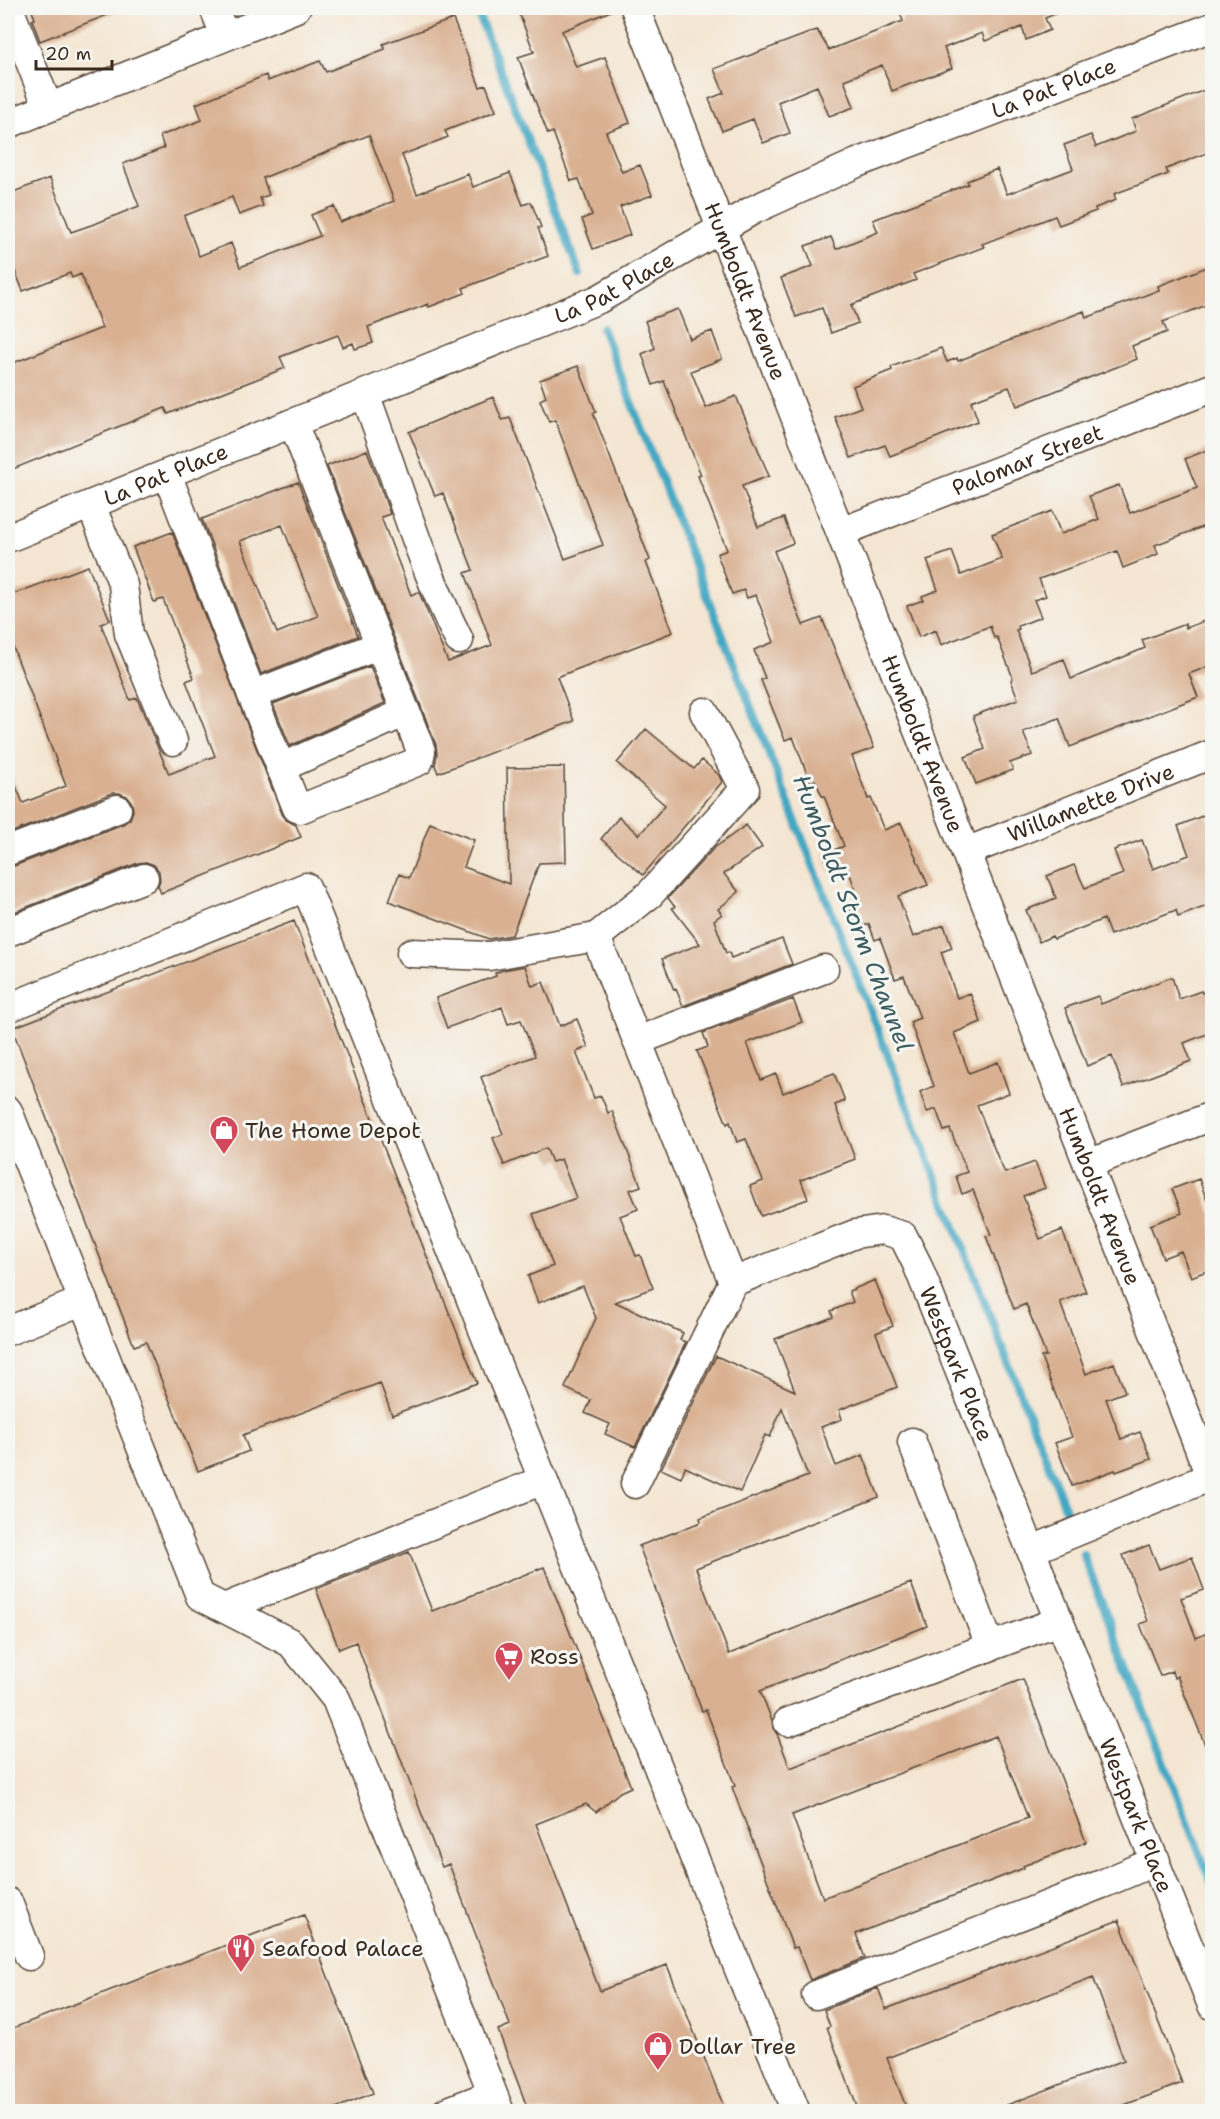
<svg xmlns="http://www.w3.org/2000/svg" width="1220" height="2119" font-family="'Shantell Sans',sans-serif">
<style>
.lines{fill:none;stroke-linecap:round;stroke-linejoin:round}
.stream{stroke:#43a7c3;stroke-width:8}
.building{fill:#d9b091;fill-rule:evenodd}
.minor-casing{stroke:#574639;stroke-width:31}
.minor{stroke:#fff;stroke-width:28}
.labels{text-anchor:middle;stroke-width:6;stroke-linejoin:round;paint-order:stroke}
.street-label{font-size:22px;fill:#3b2a1e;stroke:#f6f6f2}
.poi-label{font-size:22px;fill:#3b2a1e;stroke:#f6f6f2;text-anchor:start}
.water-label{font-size:24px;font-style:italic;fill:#3e5c60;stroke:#f6f6f2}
</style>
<rect width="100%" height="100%" fill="#f6f6f2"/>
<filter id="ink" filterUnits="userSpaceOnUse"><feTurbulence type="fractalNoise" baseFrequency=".0167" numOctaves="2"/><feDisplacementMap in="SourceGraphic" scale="12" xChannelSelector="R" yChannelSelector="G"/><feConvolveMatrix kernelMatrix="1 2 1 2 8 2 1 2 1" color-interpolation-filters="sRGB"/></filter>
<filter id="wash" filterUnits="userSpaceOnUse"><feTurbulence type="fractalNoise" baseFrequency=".008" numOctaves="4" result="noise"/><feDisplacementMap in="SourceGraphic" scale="24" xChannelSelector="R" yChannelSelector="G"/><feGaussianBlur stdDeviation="1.35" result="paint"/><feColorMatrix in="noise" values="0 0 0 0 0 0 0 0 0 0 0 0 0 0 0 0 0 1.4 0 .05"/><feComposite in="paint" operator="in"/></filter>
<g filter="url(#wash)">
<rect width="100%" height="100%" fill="#f4e6d2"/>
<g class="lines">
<!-- stream -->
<path class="stream" d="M476,8L580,274
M602,328L1067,1512
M1083,1554L1212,1884"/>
</g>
<g id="blocks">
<!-- building -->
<path class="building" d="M31,8H122L123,9L40,41L32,20L35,19Z
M517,8H618L562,31L576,67L605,57L630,123L606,132L622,172L640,165L652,195L620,207L630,235L593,249L582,219L592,215L579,179L571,181L553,132L548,134L518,57L534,52Z
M898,8H1068V9L1045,18L1050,30L1026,40L1022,27L985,41L982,33L944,48L952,68L892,91L882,65L844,80L854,107L829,116L817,86L778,102L790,133L763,143L753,119L722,131L709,99L724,93L714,69L817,30L829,50L903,21Z
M453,19L480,87L486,85L496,111L445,131L448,137L402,155L417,194L468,174L473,187L510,173L523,205L531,202L541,227L538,228L548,256L463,288L465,293L429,307L428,304L368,327L373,343L355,349L353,343L343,347L338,335L280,357L285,368L168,414L165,408L8,471V365L102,328L81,274L72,278L70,273L23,291L8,252V194L50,178L71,232L97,223L139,206L123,164L164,148L160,136L202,120L196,104L266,75L268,81L270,80L320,61L326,72L385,49L383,44ZM369,135L394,201L340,222L334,206L311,215L320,236L240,267L231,243L199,256L184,216L232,197L239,215L263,206L260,198L269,195L263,178Z
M1212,87V151L1166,169L1168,174L1114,194L1116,200L1095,208L1096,211L1059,225L1055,216L982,244L984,247L913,274L916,280L851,305L858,323L831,333L822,308L796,317L781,278L813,266L805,246L831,237L836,249L878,232L873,220L968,184L967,181L997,169L1007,194L1073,169L1064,145L1091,135L1096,147L1136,131L1132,119Z
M1212,265V303L1163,322L1167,332L1132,346L1137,359L1017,406L1009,387L971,401L978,421L890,456L885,445L851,458L835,417L861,407L853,386L892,370L891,367L941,348L947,362L957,358L958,361L1084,311L1086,318L1159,290L1158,286Z
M678,309L690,339L712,331L722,359L691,371L706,408L736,396L769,476L742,486L758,527L784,518L793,543L774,551L790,593L803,625L822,618L874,748L852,756L868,799L871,798L884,830L901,823L928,885L898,896L913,937L944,925L952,948L941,952L957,998L970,993L981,1022L954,1033L969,1073L998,1062L1009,1093L977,1105L998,1158L1005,1173L1035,1162L1045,1188L1023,1196L1040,1239L1062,1230L1086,1292L1060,1302L1086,1374L1114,1363L1125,1392L1106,1399L1121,1439L1140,1432L1151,1459L1116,1472L1115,1470L1072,1486L1055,1443L1072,1437L1041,1357L1046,1356L1026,1304L1014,1309L986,1236L991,1235L973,1190L962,1194L956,1176L967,1172L950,1129L944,1131L936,1109L927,1112L920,1092L934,1086L910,1022L920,1018L904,976L895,979L880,938L875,940L869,924L856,929L849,909L861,905L847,866L831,873L824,854L844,846L824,796H822L815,780L810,782L793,737L785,740L761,680L765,678L754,650L774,642L756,595L747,598L744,590L732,594L717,554L727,550L698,476L701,475L664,381L653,385L642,354L655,348L645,321Z
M578,366L596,412L593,413L650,560L646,562L673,632L557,677L574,721L438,773L435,765L437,754L436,745L327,466L367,450L390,514L381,517L411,595L419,592L448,662L492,645L465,573L473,570L443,493L435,496L409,432L493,397L502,420L510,418L565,559L603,545L555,420L549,422L540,400L546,397L540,380Z
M1212,448V525L1210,524L1155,545L1158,554L1123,568L1117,551L1039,579L1046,596L1034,600L1041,617L1018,626L1019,629L1016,630L1032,671L1064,659L1071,679L1145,648L1142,640L1185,624L1186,628L1212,618V665L1189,674L1198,697L1070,747L1059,718L1023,732L1032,755L1010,763L1013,770L976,784L965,757L985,749L973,716L1018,699L1011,680L1013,678L997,637L994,638L990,626L941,645L936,630L919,637L907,606L923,600L922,596L938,590L927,560L952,551L961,575L1002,559L992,534L1052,511L1061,534L1099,519L1089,496L1119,485L1130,513L1197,488L1185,459Z
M298,482L358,636L261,674L202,519ZM282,525L318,616L277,633L240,541Z
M172,532L282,814L286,820L296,825L301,837L161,893L158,886L160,880L159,871L154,865L146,862L138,863L12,913L8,900V867L14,866L123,824L130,819L133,811L132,803L127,796L119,793H112L8,834V767L23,803L66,786L8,634V596L88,566L110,620L101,624L130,700L137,698L169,774L215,756L186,681L194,678L163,599L154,602L133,547Z
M370,666L385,703L290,746L273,704Z
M646,729L694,769L702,760L719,775L722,782L643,875L601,839L619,817L639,835L665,805L617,763Z
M564,767L566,862L539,863L512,935L489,939L389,901L399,874L409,878L430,823L474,840L464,867L509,884L507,768Z
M1207,814L1212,828V904L1178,917L1176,910L1110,935L1104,919L1054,939L1052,936L1039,942L1026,910L1056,898L1047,876L1074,865L1085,888L1123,874L1114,850L1142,840L1153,869L1189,855L1178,826Z
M746,825L762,847L724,874L739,892L718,909L722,914L714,920L726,953L729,952L731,958L782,939L792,964L683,1006L676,989L674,990L662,959L700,944L672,908L675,907L668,898L713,849Z
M294,921L477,1383L392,1415L380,1383L243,1435L249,1451L198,1471L146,1342L134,1346L12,1028Z
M525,966L532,986L543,982L560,1026L577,1019L588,1047L576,1052L594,1098L601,1096L608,1113L612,1111L641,1186L630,1190L638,1209L620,1216L636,1256L640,1255L653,1288L615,1302L683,1333L680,1340L686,1342L635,1447L605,1434L610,1424L585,1413L591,1400L565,1388L596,1318L583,1286L538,1303L528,1276L553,1266L533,1214L576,1198L561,1159L552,1162L546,1148L504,1165L493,1138L503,1134L481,1077L535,1056L521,1020L508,1024L502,1007L447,1028L436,998L496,976L495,973L503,970Z
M1172,977L1179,999L1201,991L1202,993L1212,989V1032L1184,1043L1191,1061L1123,1087L1112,1056L1087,1066L1065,1008L1098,996L1101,1004Z
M793,999L802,1022L747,1043L761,1080L776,1074L783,1093L834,1073L845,1101L835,1105L855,1159L801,1180L808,1199L761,1216L750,1186L763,1181L746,1139L737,1142L730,1122L727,1124L697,1051L708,1047L703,1033Z
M1199,1179L1212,1214V1269L1191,1277L1181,1251L1163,1258L1150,1225L1182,1213L1172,1189Z
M875,1280L893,1326L876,1333L897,1387L839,1410L842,1419L821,1427L836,1466L863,1455L879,1497L696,1568L729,1654L911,1583L927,1626L760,1691L772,1720L773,1728L777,1734L790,1768L1023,1679L1086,1842L1023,1866L1024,1868L856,1934L865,1958L810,1980L797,1947L793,1948L732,1787L735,1786L706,1710L702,1711L639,1546L701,1522L700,1518L808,1476L782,1408L770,1437L765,1435L740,1492L685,1467L681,1478L661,1469L716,1356L795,1391L775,1339L833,1317L831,1311L853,1302L849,1291ZM996,1736L1028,1818L823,1898L792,1815Z
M1149,1545L1159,1569L1192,1557L1204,1590L1181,1598L1196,1638L1212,1631V1762L1177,1676L1174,1678L1172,1671L1160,1676L1140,1624L1148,1621L1123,1555Z
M409,1552L432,1611L544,1567L631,1787L620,1792L596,1812L586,1804L536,1824L600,1991L667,1965L726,2112H529L498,2030L510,2025L449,1864L442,1867L356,1642L339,1649L316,1589Z
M304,1915L373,2093L326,2112H8V2030Z
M1119,1920L1182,2083L1119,2107L1121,2112H994V2110L1124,2060L1093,1977L887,2058L908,2112H859L827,2027L830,2026L824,2010L878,1988L886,2009Z"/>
</g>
</g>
<g filter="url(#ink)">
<use href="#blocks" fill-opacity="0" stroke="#574639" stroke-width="1.5"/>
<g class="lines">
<!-- minor casing -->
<g class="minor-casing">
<g id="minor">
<path d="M9,8L48,107"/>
<path d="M214,8L225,36"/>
<path id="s1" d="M635,8L1212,1481"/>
<path d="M8,124L296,8"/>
<path d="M365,394C396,476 419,561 459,640"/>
<path d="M167,474L252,695L297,808L300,809L419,761L421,751L293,423"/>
<path d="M91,505L123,585L129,634L173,741"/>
<path id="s2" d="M841,532L1212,388"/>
<path id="s3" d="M8,538L599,299L753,210L857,163L1212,27"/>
<path d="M252,695L380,645"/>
<path d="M280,768L406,712"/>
<path d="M8,851L117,809"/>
<path id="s4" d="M966,852L1212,754"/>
<path d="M8,932L144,878"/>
<path id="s5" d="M596,937L733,1282L855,1234L883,1230L903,1236L917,1264L1212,2005"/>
<path d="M411,953L489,956L596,937L650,894L745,789L704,712"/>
<path d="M8,1008L306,887L796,2112"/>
<path d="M637,1041L824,969"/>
<path d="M8,1111L200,1596L291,1643L336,1699L500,2112"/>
<path d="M1088,1164L1212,1116"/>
<path d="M8,1331L82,1301"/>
<path d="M912,1442L990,1646"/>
<path d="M635,1484L733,1282"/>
<path d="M1032,1550L1212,1476"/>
<path d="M224,1608L543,1480"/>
<path d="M788,1722L1059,1621"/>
<path d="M8,1902L29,1956"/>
<path d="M816,1995L1102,1884L1156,1861"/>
<path d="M446,2112L492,2094"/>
</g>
</g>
<!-- minor -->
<use href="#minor" class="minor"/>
</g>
</g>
<!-- icons -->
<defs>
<g id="shop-pin" transform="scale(1.5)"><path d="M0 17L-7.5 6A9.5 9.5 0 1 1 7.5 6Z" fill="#d1495b" stroke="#f6f6f2"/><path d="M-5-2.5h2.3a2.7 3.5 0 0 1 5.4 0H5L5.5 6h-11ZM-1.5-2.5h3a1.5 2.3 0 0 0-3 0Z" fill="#fff"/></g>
<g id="supermarket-pin" transform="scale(1.5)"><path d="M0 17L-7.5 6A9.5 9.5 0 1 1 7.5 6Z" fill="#d1495b" stroke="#f6f6f2"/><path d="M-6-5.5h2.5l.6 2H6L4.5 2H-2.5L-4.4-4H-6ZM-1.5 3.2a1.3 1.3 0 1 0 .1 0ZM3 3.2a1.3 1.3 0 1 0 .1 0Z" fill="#fff"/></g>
<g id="restaurant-pin" transform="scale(1.5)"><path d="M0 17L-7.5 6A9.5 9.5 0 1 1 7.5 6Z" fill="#d1495b" stroke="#f6f6f2"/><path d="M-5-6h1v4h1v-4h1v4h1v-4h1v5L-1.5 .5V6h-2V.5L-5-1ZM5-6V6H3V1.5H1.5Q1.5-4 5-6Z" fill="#fff"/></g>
</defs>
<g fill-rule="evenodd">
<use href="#shop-pin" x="224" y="1130"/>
<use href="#supermarket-pin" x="509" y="1656"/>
<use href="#restaurant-pin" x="241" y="1948"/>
<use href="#shop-pin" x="658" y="2046"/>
</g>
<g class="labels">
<!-- street labels -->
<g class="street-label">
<text dy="8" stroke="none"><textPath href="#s3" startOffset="1140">La Pat Place</textPath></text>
<text dy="8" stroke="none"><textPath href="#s3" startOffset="656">La Pat Place</textPath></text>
<text dy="8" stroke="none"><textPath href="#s1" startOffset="304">Humboldt Avenue</textPath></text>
<text dy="8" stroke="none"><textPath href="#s2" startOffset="200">Palomar Street</textPath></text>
<text dy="8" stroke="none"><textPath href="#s3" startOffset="170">La Pat Place</textPath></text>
<text dy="8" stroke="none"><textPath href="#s1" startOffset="790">Humboldt Avenue</textPath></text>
<text dy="8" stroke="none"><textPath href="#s4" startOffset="134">Willamette Drive</textPath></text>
<text dy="8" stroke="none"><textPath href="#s1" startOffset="1276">Humboldt Avenue</textPath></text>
<text dy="8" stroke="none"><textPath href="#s5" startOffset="690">Westpark Place</textPath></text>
<text dy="8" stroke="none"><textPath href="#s5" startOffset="1176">Westpark Place</textPath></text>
</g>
<!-- poi labels -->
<g class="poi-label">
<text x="245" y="1138">The Home Depot</text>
<text x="530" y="1664">Ross</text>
<text x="262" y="1956">Seafood Palace</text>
<text x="679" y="2054">Dollar Tree</text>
</g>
<!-- water labels -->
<g class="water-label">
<text transform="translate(853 913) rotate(69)" y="8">Humboldt Storm Channel</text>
</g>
</g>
<!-- margin -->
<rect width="1220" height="2119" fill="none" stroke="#f6f6f2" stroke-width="30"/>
<!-- scale -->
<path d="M36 60v9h76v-9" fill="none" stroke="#3b2a1e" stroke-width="3"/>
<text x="45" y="60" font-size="18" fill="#3b2a1e" stroke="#f6f6f2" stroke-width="4.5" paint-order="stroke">20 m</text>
</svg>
